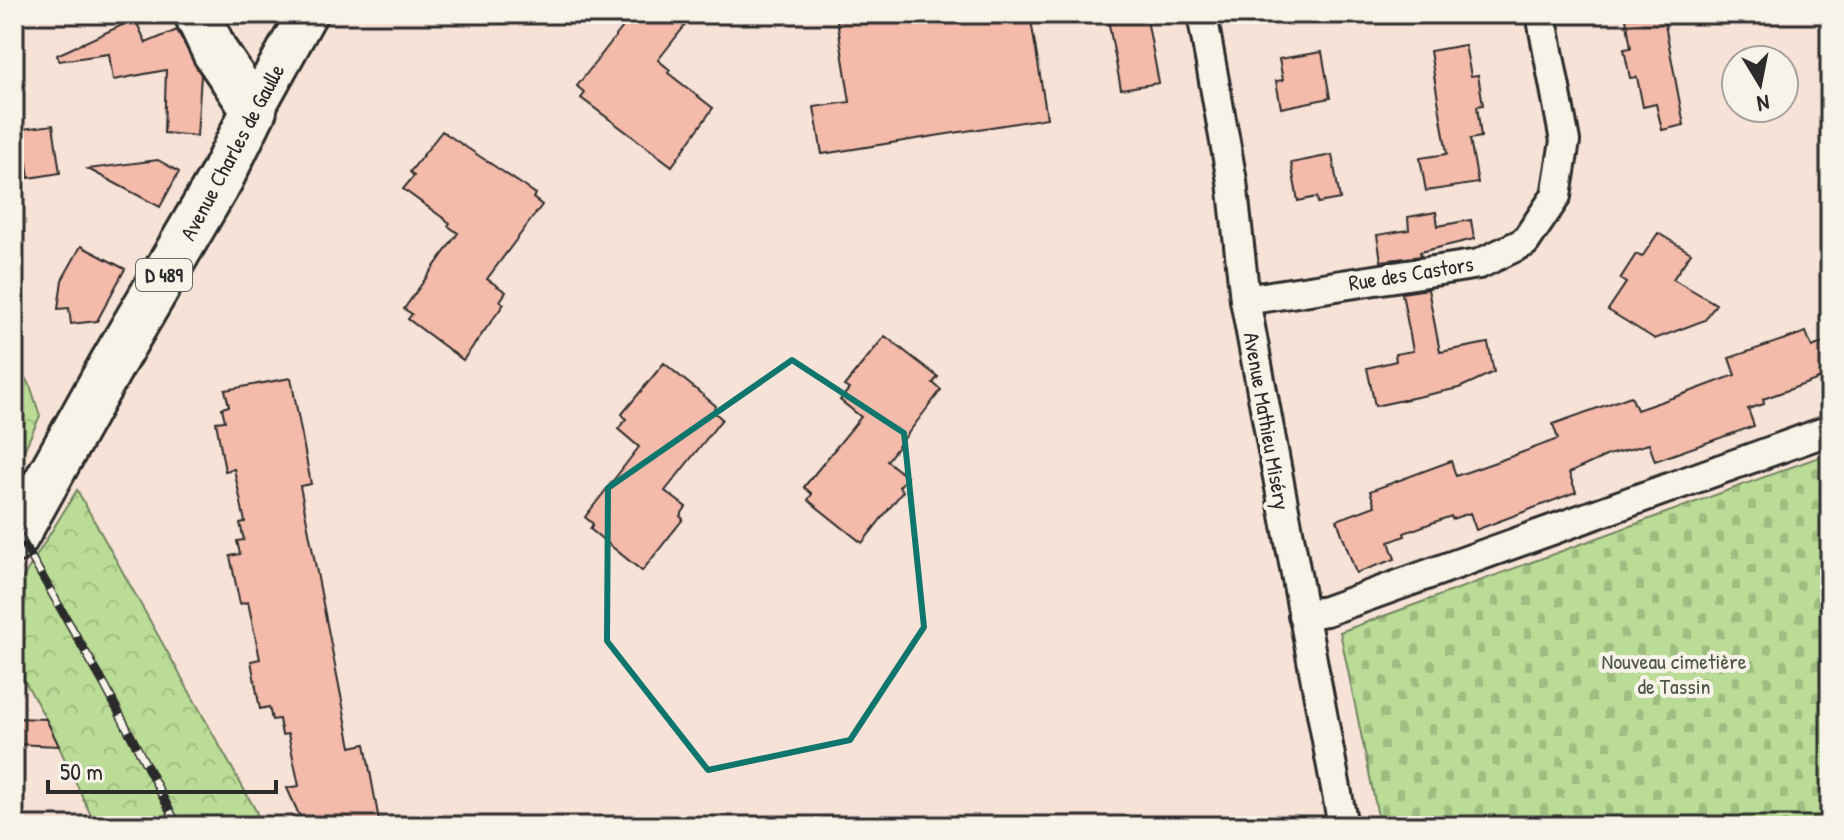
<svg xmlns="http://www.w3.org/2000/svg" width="1844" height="840" font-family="'Patrick Hand',sans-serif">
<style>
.forest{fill:url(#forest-crowns);stroke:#728460;stroke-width:2}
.cemetery{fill:url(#cemetery-stones);stroke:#728460;stroke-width:2}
.building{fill:#f4bbab;stroke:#2b2b2b;stroke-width:2}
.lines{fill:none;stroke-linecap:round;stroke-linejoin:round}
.street-casing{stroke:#2b2b2b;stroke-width:34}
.secondary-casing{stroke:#2b2b2b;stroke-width:44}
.primary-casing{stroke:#2b2b2b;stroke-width:50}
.street{stroke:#f7f3e8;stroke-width:28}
.secondary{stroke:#f7f3e8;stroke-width:38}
.primary{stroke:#f7f3e8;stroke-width:44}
.rail-casing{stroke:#2b2b2b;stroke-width:9}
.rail{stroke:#f7f3e8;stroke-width:6;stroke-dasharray:18;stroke-linecap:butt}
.marked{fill:none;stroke:#0f766e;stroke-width:6;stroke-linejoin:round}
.labels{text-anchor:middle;stroke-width:8;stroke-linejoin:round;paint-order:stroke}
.shield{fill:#f7f3e8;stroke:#686764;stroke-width:2}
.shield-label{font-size:20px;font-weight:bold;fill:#2b2b2b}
.street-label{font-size:22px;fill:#2b2b2b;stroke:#f7f3e8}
.park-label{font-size:22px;fill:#4f5746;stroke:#f7f3e8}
</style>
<defs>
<pattern id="forest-crowns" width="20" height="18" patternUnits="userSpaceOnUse" patternTransform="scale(2)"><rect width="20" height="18" fill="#badc96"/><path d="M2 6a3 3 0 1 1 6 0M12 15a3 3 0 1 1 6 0" fill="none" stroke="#a0bd81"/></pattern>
<pattern id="cemetery-stones" width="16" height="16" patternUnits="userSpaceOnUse" patternTransform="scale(2)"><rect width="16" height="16" fill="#badc96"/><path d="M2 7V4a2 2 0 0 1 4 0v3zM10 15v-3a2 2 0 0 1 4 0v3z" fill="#a0bd81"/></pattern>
</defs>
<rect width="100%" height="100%" fill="#f6e2d6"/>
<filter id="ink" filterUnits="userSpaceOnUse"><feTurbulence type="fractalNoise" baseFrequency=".0125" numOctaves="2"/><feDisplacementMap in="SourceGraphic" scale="16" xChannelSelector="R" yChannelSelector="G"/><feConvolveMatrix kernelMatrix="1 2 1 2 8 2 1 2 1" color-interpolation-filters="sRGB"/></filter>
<g filter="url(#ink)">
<!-- forest -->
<path class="forest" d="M14,360L31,388L40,416L14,472Z
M77,490L256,811L261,826H96L46,719L14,662V592Z"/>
<!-- cemetery -->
<path class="cemetery" d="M1830,453V826H1380L1340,632Z"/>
<!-- building -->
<path class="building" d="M633,14H694L658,60L670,70L668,73L713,108L672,166L581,98L585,93L577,86Z
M879,14H1030L1047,118L822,154L814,107L850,102L837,20Z
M1107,14H1146L1159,83L1121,89Z
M1647,14H1663L1684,125L1662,130L1656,104L1643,107L1637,77L1630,78L1624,49L1631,48L1626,18Z
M135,19L146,43L177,30L201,75L197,136L164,133L166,70L113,80L109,54L59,61L57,55Z
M1465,45L1471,76L1478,75L1483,105L1477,106L1481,137L1470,139L1478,183L1426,191L1420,158L1447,154L1430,51Z
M1322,52L1330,98L1281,108L1276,81L1283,80L1279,59Z
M53,125L60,173L29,178L22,129Z
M442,131L536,194L533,198L542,205L487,279L506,292L500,301L504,304L463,360L408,319L412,314L404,309L458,233L448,226L450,223L403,189L414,176L410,172Z
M1332,155L1340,199L1318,203L1317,197L1298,201L1291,163Z
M158,160L179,172L160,207L88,169Z
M1436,212L1438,226L1471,220L1474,239L1420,252L1421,256L1381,261L1377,235L1409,230L1408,217Z
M1658,233L1691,253L1673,279L1716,304L1705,320L1655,339L1608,310L1626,283L1620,279L1636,254L1642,257Z
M81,246L125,269L97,321L71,324L69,308L58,309L62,280Z
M1428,289L1440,352L1488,343L1494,372L1459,388L1375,406L1367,368L1396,361L1395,354L1413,351L1402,293Z
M1806,332L1812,347L1830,340V375L1763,399L1764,404L1748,409L1754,426L1655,461L1649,444L1608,455L1569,473L1576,492L1476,530L1470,513L1452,519L1451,516L1404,533L1405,536L1389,542L1395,559L1356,573L1337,520L1375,506L1370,491L1451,461L1456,476L1507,458L1558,439L1553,424L1631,396L1637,410L1692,391L1735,375L1729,358Z
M885,336L938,377L933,383L941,390L887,461L907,477L899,487L903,491L862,543L808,500L812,494L804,487L861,417L840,400L849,389L844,386Z
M664,363L716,406L713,411L722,419L665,491L686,507L680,516L683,519L642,571L590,529L593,524L585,517L639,447L618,429L626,419L622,414Z
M291,378L311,484L300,486L351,747L365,744L380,826H304L287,788L299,786L288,734L282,735L279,719L272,720L269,707L260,709L251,661L260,659L248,602L240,604L230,556L240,554L237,541L244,540L240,523L245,522L234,469L225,471L216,422L225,421L222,408L229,406L225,390Z
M14,718L46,719L59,746L14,744Z"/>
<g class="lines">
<!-- street casing -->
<g class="street-casing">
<path id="street" d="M1202,14L1232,181L1245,300L1343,826
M1245,300L1479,264L1525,242L1556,196L1565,141L1541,14
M1303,615L1326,611L1830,430"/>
</g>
<!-- secondary casing -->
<g class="secondary-casing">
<path id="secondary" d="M254,110L307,14"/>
</g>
<!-- primary casing -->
<g class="primary-casing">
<path id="primary" d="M14,540L112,364L221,178L254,110L215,52L197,14"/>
</g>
<!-- street -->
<use href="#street" class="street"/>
<!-- secondary -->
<use href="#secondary" class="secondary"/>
<!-- primary -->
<use href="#primary" class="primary"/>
<!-- rail casing -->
<g class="rail-casing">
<path id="rail" d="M14,527L105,686L178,826"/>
</g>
<!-- rail -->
<use href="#rail" class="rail"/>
</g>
</g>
<!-- marked area -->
<path class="marked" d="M792,360L904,433L924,627L850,740L708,770L607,641L608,488Z"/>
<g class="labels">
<!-- shield labels -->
<rect class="shield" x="136" y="259" width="56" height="32" rx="6"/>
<g class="shield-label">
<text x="164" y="282">D 489</text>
</g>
<!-- street labels -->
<g class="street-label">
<text transform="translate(232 152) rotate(-62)" y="8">Avenue Charles de Gaulle</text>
<text transform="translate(1411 273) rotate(-9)" y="8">Rue des Castors</text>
<text transform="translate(1267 421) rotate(80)" y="8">Avenue Mathieu Miséry</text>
</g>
<!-- park labels -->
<g class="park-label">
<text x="1674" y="669">Nouveau cimetière<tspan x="1674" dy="25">de Tassin</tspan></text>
</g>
</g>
<!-- margin -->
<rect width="1844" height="840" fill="none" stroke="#f7f3e8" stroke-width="48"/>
<rect x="24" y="24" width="1796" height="792" fill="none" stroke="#2b2b2b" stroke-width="3" filter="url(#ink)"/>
<!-- north arrow -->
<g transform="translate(1760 84) rotate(170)"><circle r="38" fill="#f7f3e8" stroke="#a5a39c" stroke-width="2"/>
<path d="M0-6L14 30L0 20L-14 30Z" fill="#2b2b2b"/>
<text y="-12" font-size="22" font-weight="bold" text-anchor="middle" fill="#2b2b2b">N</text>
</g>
<!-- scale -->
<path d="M48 780v12h228v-12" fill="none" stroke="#2b2b2b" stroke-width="4"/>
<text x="60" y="780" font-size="24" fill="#2b2b2b" stroke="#f7f3e8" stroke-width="6" paint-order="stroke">50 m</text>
</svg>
